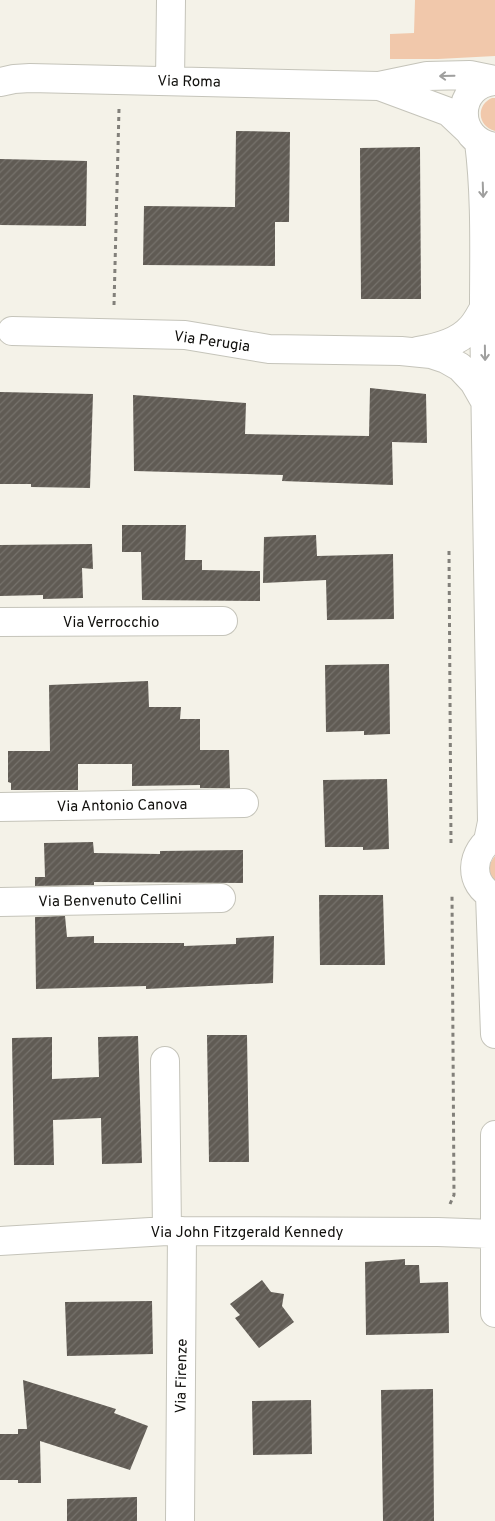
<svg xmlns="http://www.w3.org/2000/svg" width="495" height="1521" font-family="Overpass,sans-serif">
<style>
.green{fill:#f1c8ab}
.building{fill:url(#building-hatch)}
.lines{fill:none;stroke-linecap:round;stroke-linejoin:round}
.street-casing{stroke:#c5c4ba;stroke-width:30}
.path{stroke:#82807a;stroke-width:3;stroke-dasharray:4 4;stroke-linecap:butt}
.street{stroke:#fff;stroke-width:28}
.oneway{stroke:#9f9f9e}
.labels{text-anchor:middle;stroke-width:5;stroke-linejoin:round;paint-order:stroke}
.street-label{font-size:15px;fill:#100f0c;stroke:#fff}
</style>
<defs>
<pattern id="building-hatch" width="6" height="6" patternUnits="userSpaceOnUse" patternTransform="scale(1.25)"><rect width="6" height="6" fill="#605b54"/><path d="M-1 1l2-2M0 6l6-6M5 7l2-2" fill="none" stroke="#76726c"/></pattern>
</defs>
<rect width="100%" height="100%" fill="#f4f2e8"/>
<!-- green -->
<path class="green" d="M415,0H495V56L438,59H390V34L414,33Z
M492,98H495V131C477,126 476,105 492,98Z
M495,856V882C487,874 488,864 495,856Z"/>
<!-- building -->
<path class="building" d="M236,131L290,132L289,222H275V266L143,265L144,206L235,207Z
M420,147L421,299H361L360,148Z
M0,159L87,161L86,226L0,225Z
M370,388L426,394L427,443L392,442L393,485L282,481L283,475L134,471L133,395L246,403L245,434L369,436Z
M0,392L93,394L90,488L31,487V484H0Z
M122,525H186L185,560H202V570L260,571V601L142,600L141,552H122Z
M316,535L317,556L393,554L394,619L327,620L326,580L263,583L264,537Z
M92,544L93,569L82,568L83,598L43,599V595L0,596V545Z
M389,664L390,734L364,735V731L326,732L325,665Z
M148,681L149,707H181L180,719H200V750H229L230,788H200V785L132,786V764H78V790H11V783L8,782V751H50L49,685Z
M387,779L389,849L363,850V847H325L323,780Z
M93,842L94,853L160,854V851L243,850V883L94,882V885L35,886V877H45L44,843Z
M319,895H383L385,965H320Z
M65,916L67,937L94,936V943H184V946L236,944V938L274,936L273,983L146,989V986L36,989L35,917Z
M207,1035H247L249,1162H209Z
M138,1036L142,1163L102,1164L101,1118L53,1120L54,1165H14L12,1038L52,1037V1079L99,1077L98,1037Z
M405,1259V1265H419L420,1283L448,1282L449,1333L366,1335L365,1262Z
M262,1280L271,1292L284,1294L282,1306L294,1322L259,1348L235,1318L240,1315L230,1304Z
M152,1301L153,1354L67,1356L65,1302Z
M23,1380L116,1409L114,1413L148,1426L130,1470L40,1441L41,1483H18V1480H0V1434H18V1429H27Z
M433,1389L434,1521H383L381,1390Z
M311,1400L312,1454L253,1455L252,1401Z
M137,1497V1521H67V1499Z"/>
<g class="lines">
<!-- street casing -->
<g class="street-casing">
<path id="street" d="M170,81L171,0
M495,81C454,84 453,141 495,147
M0,82L14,79L30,78L379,86L427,76L470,75L495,80
M379,86L449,112L467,129
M479,142C486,197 484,253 484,308L492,822L488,841
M12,331L185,335L269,349L401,351L431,354L446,359L460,367L474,382L486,403
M417,351C437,348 458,343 471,328C476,323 480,315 484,308
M0,622L223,621
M0,807L244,803
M495,837C470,850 467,885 495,897
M490,895L495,1034
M0,902L221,898
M165,1061L167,1231
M495,1135V1313
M0,1241L167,1231L438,1232L494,1234
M180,1521L182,1231"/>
</g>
<!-- path -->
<path class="path" d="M114,305L119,109
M449,551L451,843
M450,1204L454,1195L452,894"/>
<!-- street -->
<use href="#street" class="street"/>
</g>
<!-- one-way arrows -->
<defs><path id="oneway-shaft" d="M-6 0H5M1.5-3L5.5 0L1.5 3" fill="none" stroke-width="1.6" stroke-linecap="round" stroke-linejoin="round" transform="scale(1.25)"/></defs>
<g class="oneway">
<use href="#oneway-shaft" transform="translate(447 76) rotate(179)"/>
<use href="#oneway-shaft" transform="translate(483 190) rotate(88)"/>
<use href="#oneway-shaft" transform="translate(485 353) rotate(89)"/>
</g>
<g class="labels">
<!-- street labels -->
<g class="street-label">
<text transform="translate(189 81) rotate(1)" y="5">Via Roma</text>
<text transform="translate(212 341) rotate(8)" y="5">Via Perugia</text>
<text x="111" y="627">Via Verrocchio</text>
<text transform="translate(122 805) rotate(-1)" y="5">Via Antonio Canova</text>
<text transform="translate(110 900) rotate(-1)" y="5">Via Benvenuto Cellini</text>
<text x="247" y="1237">Via John Fitzgerald Kennedy</text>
<text transform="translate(181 1376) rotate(-89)" y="5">Via Firenze</text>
</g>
</g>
</svg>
